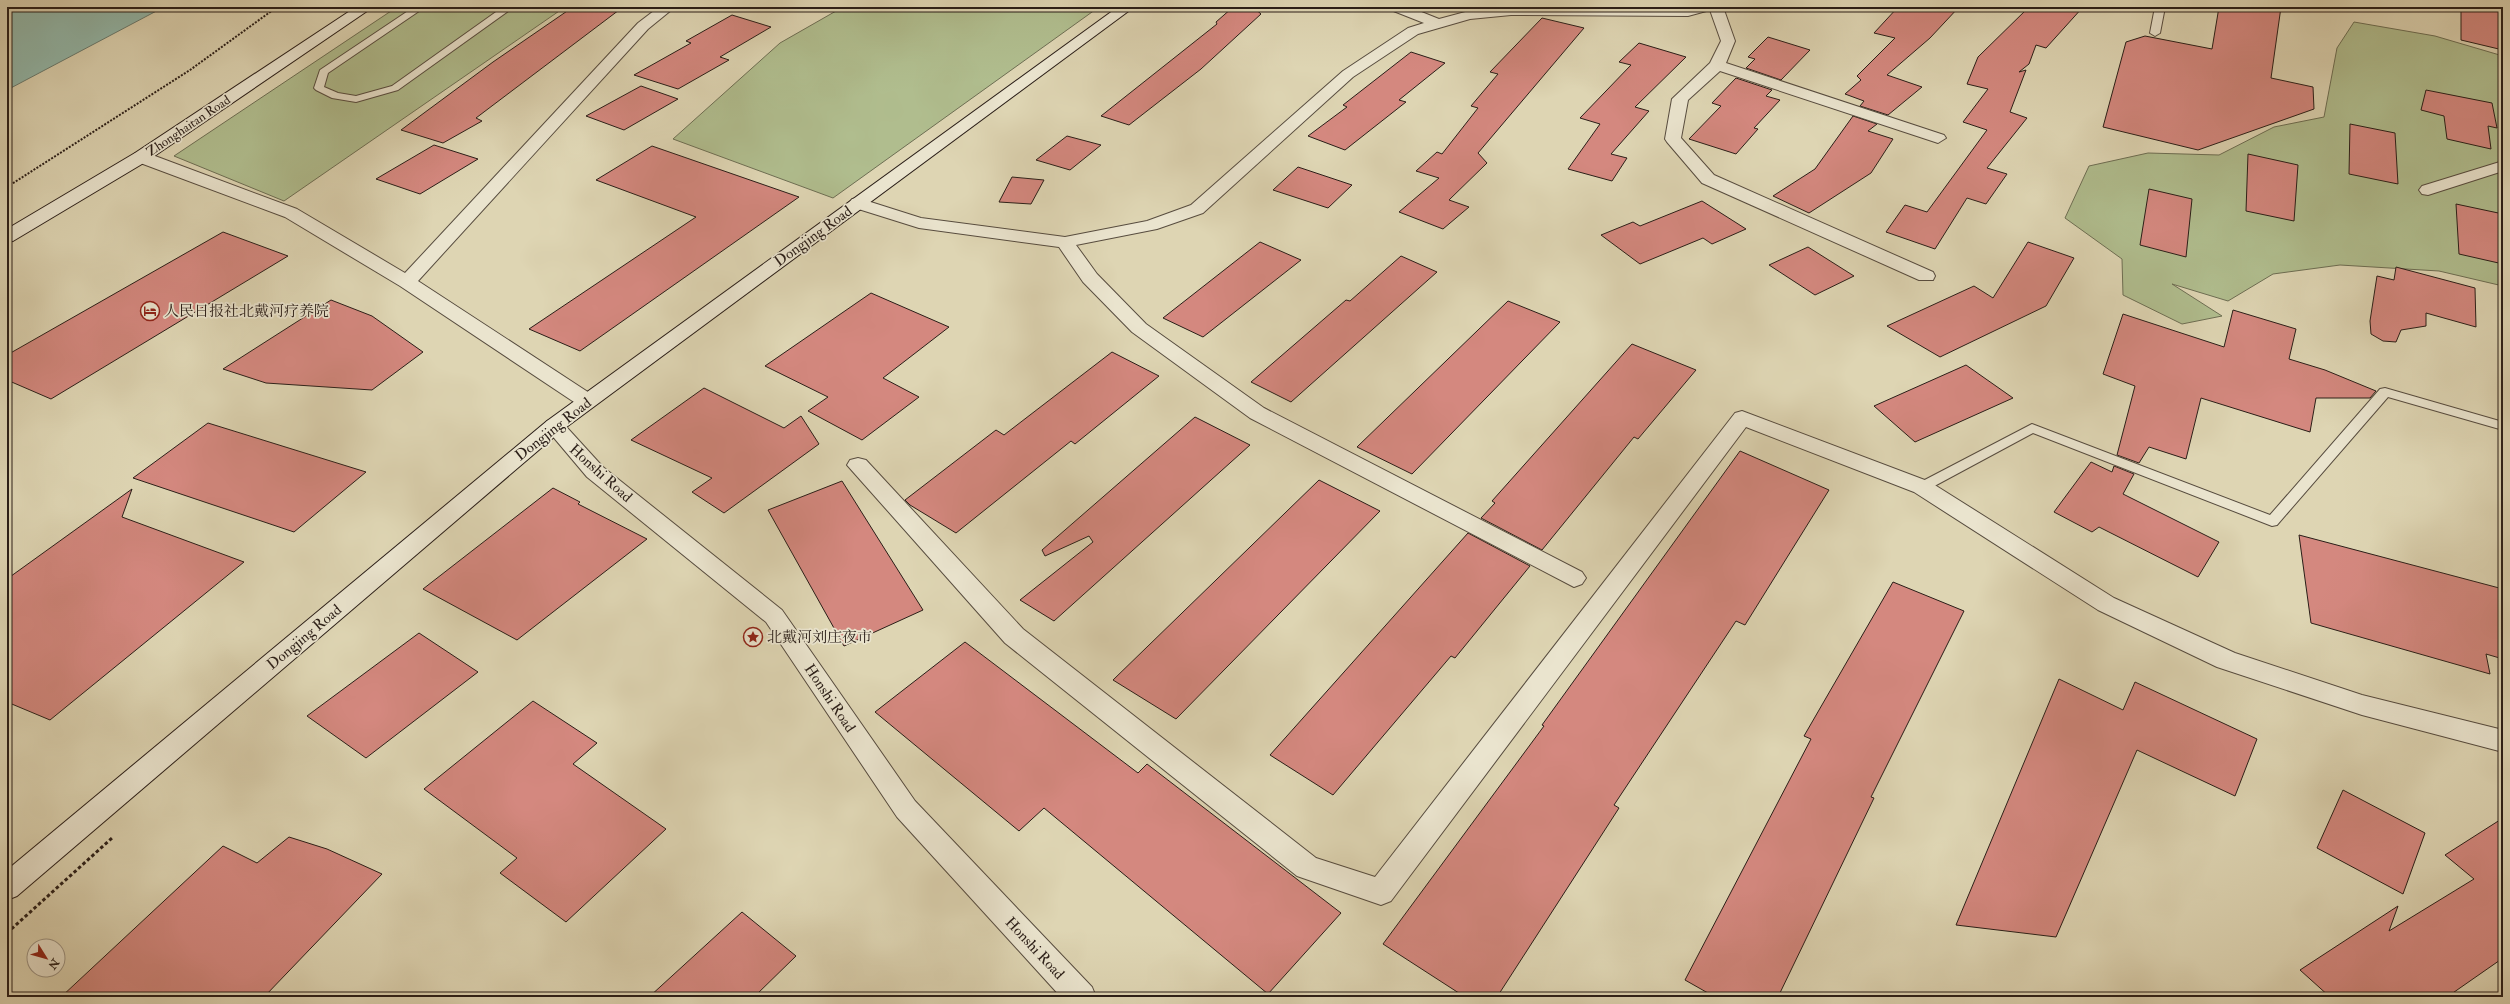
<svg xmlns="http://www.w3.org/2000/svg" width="2510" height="1004" font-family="'IM FELL Double Pica','Noto Serif SC',serif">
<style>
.green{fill:#b0bd8e;stroke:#6d6e53}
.water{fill:#93b9ab;stroke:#697b70}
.building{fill:#d4887f;stroke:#2a1e18}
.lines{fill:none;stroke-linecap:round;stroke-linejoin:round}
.service-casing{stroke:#574c3f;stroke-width:2}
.minor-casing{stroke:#574c3f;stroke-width:2}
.tertiary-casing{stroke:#574c3f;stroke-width:2}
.secondary-casing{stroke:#2a1e18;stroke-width:2}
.path-far1{stroke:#2a1e18;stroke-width:2;stroke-dasharray:2 1.5;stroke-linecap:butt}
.path{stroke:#2a1e18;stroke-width:3;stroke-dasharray:3.5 2.5;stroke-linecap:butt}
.service{fill:#eae4ce;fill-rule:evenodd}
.minor{fill:#eae4ce;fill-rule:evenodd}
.tertiary{fill:#eae4ce;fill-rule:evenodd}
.secondary{fill:#eae4ce;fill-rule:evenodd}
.labels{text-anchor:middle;stroke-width:3.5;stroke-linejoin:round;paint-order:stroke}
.far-street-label{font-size:13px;fill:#2a1e18;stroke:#eae4ce}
.street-label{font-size:15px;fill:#2a1e18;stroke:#eae4ce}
.poi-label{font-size:15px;fill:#2a1e18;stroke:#eae4ce;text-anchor:start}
</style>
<rect width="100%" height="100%" fill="#ded5b3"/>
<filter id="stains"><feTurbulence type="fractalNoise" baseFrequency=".005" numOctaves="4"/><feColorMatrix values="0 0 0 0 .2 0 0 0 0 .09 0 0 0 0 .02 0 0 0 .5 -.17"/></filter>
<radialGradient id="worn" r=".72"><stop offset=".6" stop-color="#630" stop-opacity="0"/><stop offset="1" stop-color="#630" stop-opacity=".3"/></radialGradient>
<!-- green -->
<path class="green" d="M397,7H565L284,201L174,156Z
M843,7H1099L833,198L673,139L780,43Z
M2354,22L2435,36L2503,56V286L2439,271L2340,265L2273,274L2228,301L2172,284L2222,316L2182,324L2123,295L2122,259L2065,218L2089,166L2148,153L2219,155L2274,127L2324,117L2337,48Z"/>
<!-- water -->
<path class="water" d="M7,7H164L7,90Z"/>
<!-- building -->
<path class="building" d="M573,7H623L476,118L482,121L443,143L401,130L493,62Z
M1239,7H1253L1261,14L1201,69L1129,125L1101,116L1217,24L1216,22L1232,8Z
M1898,7H1959L1930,38L1887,75L1922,87L1888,115L1860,106L1864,101L1845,94L1861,80L1857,76L1895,38L1874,33Z
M2029,7H2083L2046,48L2036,45L2029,64L2019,72L2026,70L2010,112L2027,118L1987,168L2007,174L1986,204L1967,198L1935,249L1886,232L1905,205L1927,212L1987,130L1963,122L1988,89L1967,84L1978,57Z
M2219,7H2281L2271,78L2313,87L2314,109L2198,150L2103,127L2126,42L2145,36L2212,49Z
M2461,7H2503V50L2461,40Z
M732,15L771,27L720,57L729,60L678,89L634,75L691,43L686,41Z
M1542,18L1584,28L1478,153L1487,163L1449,200L1469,207L1443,229L1399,212L1439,178L1416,171L1437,152L1442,154L1478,108L1471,106L1498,74L1490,72Z
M1768,37L1810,50L1781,80L1746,68L1755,59L1748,57Z
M1639,43L1686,57L1635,107L1649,111L1611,154L1627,158L1612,181L1568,169L1600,124L1580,118L1631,65L1619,62Z
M1411,52L1445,63L1399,100L1406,102L1345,150L1308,136L1347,107L1343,105Z
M1736,78L1772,90L1766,96L1780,100L1754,128L1758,129L1736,154L1689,139L1721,106L1712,103Z
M641,86L678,99L624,130L586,116Z
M2426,90L2492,103L2497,128L2488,126L2491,149L2447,139L2444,116L2421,110Z
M1853,116L1877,124L1868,131L1893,139L1871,173L1809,213L1773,196L1815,169Z
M2350,124L2395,133L2398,184L2349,174Z
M1067,136L1101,145L1070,170L1036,160Z
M434,145L478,159L420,194L376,179Z
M652,146L799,197L580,351L529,329L696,217L596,180Z
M2248,154L2298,165L2294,221L2246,211Z
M1298,167L1352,185L1328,208L1273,190Z
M1012,177L1044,180L1031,204L999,202Z
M2149,189L2192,199L2186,257L2140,245Z
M1702,201L1746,229L1712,244L1703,238L1640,264L1601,235L1633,222L1640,226Z
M2456,204L2503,214V264L2459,254Z
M223,232L288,256L51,399L7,380V355Z
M1260,242L1301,260L1203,337L1163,318Z
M2028,242L2074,258L2046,306L1940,357L1887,326L1974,286L1993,298Z
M1808,247L1854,276L1815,295L1769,265Z
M1401,256L1437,272L1291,402L1251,382L1346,300L1350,301Z
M2396,267L2475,288L2476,327L2426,313V326L2401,330L2396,342L2383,341L2371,334L2370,321L2377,276L2394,280Z
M871,293L949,327L883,378L919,397L862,440L808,411L828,397L765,366Z
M331,300L372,316L423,352L372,390L266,383L223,369Z
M1508,301L1560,322L1412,474L1357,447Z
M2233,310L2296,329L2289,359L2325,370L2376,391L2370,398H2316L2310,432L2201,398L2186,459L2149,447L2139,463L2117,455L2135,386L2103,374L2123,314L2224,347Z
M1632,344L1696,370L1638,439L1634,437L1542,550L1481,518L1495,503L1492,501Z
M1112,352L1159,376L1075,444L1071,441L956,533L910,505L905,500L996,430L1004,435Z
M1966,365L2013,398L1915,442L1874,406Z
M704,388L784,428L801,416L819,444L724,513L692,492L712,478L631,440Z
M1195,417L1250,445L1054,621L1020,600L1093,542L1089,536L1045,556L1042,550Z
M208,423L366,472L294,532L133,478Z
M1740,451L1829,490L1745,625L1736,621L1614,805L1619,808L1497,997H1465L1383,944L1544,726L1542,725Z
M2091,462L2112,472L2114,466L2134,474L2123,494L2219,542L2198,577L2099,527L2092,532L2054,512Z
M1319,480L1380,511L1176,719L1113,680Z
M842,481L923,610L844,646L768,510Z
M553,488L580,502L578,504L647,539L517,640L423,589Z
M132,489L122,517L244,562L50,720L7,702V579Z
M1468,533L1530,566L1455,658L1451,656L1333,795L1270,755Z
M2299,535L2503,589V659L2486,654L2490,674L2311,623Z
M1893,582L1964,611L1871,797L1874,798L1778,997H1715L1685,980L1811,739L1804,736Z
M419,633L478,672L366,758L307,716Z
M965,642L1138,773L1147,764L1341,913L1268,994L1044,808L1019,831L875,712Z
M2059,679L2123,710L2135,682L2257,739L2235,796L2137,750L2056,937L1956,925Z
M533,701L597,743L573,764L666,829L566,922L500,873L517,858L424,789Z
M2343,790L2425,833L2403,894L2317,848Z
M2503,818V958L2447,997H2330L2300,970L2398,906L2389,931L2474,879L2445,855Z
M289,837L327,849L382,874L264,997H61L223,846L257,863Z
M742,912L796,956L754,997H649Z"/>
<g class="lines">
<!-- service casing -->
<g class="service-casing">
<path id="service" d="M414,7H425L328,73L324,87L338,93L356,96L392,86L503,7H514L398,90L356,102L332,98L316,90L314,88L320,70Z
M2155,7H2165L2160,33L2155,36L2150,33Z
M2385,388L2503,422V430L2388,397L2277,525L2272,526L2033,433L1927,490L1922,492L1915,487L1917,484L2032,424L2270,515L2380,389Z"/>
</g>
<!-- minor casing -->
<g class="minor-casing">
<path id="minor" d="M659,7H675L648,29L418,281L594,396L597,401L594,406L587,408L580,406L400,286L285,217L135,161L133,157L135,153H147L297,209L405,273L638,23Z
M1389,7H1409L1439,19L1469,11L1508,7H1723L1735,41L1726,63L1944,135L1946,138L1938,143L1932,141L1720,71L1688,100L1681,138L1714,175L1933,272L1935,276L1933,280H1919L1702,183L1667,142L1665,139L1672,99L1710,63L1721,41L1710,10L1688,16L1511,15L1470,19L1418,34L1353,77L1203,213L1157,229L1076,245L1097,274L1146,324L1264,408L1582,572L1586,578L1582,584L1574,587L1250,418L1132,332L1083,282L1059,247L919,228L852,207L849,203L852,199L858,198L921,218L1065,237L1147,221L1191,205L1343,71L1408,28L1424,23L1391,10Z
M2503,161V171L2428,195L2422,194L2419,190L2422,186Z
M1742,411L1930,482L2114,598L2235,653L2362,695L2503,730V752L2362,715L2217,667L2098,610L1914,492L1746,427L1391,901L1381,905L1297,876L1005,643L847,465L850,460L858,458L866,460L1023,629L1316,858L1375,877L1735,413Z"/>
</g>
<!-- tertiary casing -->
<g class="tertiary-casing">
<path id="tertiary" d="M554,419L561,421L603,467L782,610L915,801L1092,987L1096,997H1061L897,817L766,622L587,477L544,426L547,421Z"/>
</g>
<!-- secondary casing -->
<g class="secondary-casing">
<path id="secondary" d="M356,7H373L147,161L13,241L7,242V229L135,153Z
M1118,7H1134L561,431L17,896L7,900V870L547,421Z"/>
</g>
<!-- path-far1 -->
<path class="path-far1" d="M7,187L190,70L277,7"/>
<!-- path -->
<path class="path" d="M7,933L112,838"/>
<!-- service -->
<use href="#service" class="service"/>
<!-- minor -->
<use href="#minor" class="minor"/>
<!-- tertiary -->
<use href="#tertiary" class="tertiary"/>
<!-- secondary -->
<use href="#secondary" class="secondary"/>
</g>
<!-- icons -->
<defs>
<g id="hotel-ring" transform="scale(1)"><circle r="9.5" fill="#eae4ce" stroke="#8f2418" stroke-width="1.5"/><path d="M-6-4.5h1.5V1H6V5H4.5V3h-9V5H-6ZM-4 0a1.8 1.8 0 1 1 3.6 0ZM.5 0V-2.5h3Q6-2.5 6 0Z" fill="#8f2418"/></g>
<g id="sight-ring" transform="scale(1)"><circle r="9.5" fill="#eae4ce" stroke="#8f2418" stroke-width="1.5"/><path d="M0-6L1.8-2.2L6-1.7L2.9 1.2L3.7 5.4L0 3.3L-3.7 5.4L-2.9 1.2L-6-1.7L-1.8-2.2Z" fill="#8f2418"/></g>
</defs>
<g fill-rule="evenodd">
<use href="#hotel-ring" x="150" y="311"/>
<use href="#sight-ring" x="753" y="637"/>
</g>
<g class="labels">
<!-- far-street labels -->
<g class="far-street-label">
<text transform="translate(188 125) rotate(-34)" y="5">Zhonghaitan Road</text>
</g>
<!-- street labels -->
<g class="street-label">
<text transform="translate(813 236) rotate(-36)" y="5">Dongjing Road</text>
<text transform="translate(553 429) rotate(-38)" y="5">Dongjing Road</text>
<text transform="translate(601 473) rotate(42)" y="5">Honshi Road</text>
<text transform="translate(304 637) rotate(-40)" y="5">Dongjing Road</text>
<text transform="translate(830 698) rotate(56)" y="5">Honshi Road</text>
<text transform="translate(1035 948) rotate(47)" y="5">Honshi Road</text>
</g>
<!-- poi labels -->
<g class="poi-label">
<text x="164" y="316">人民日报社北戴河疗养院</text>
<text x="767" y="642">北戴河刘庄夜市</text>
</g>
</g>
<!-- margin -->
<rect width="2510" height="1004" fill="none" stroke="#ded5b3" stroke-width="24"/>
<rect x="8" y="8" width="2494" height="988" fill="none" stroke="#2a1e18" stroke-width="2"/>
<rect x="12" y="12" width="2486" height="980" fill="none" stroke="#2a1e18"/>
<!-- north arrow -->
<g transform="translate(46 958) rotate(127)"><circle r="19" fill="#eae4ce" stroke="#9d9585"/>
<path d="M0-3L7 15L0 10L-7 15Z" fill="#8f2418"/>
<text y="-6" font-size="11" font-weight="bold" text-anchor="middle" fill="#2a1e18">N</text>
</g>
<rect width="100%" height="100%" filter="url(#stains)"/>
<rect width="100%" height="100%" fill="url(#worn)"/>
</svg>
